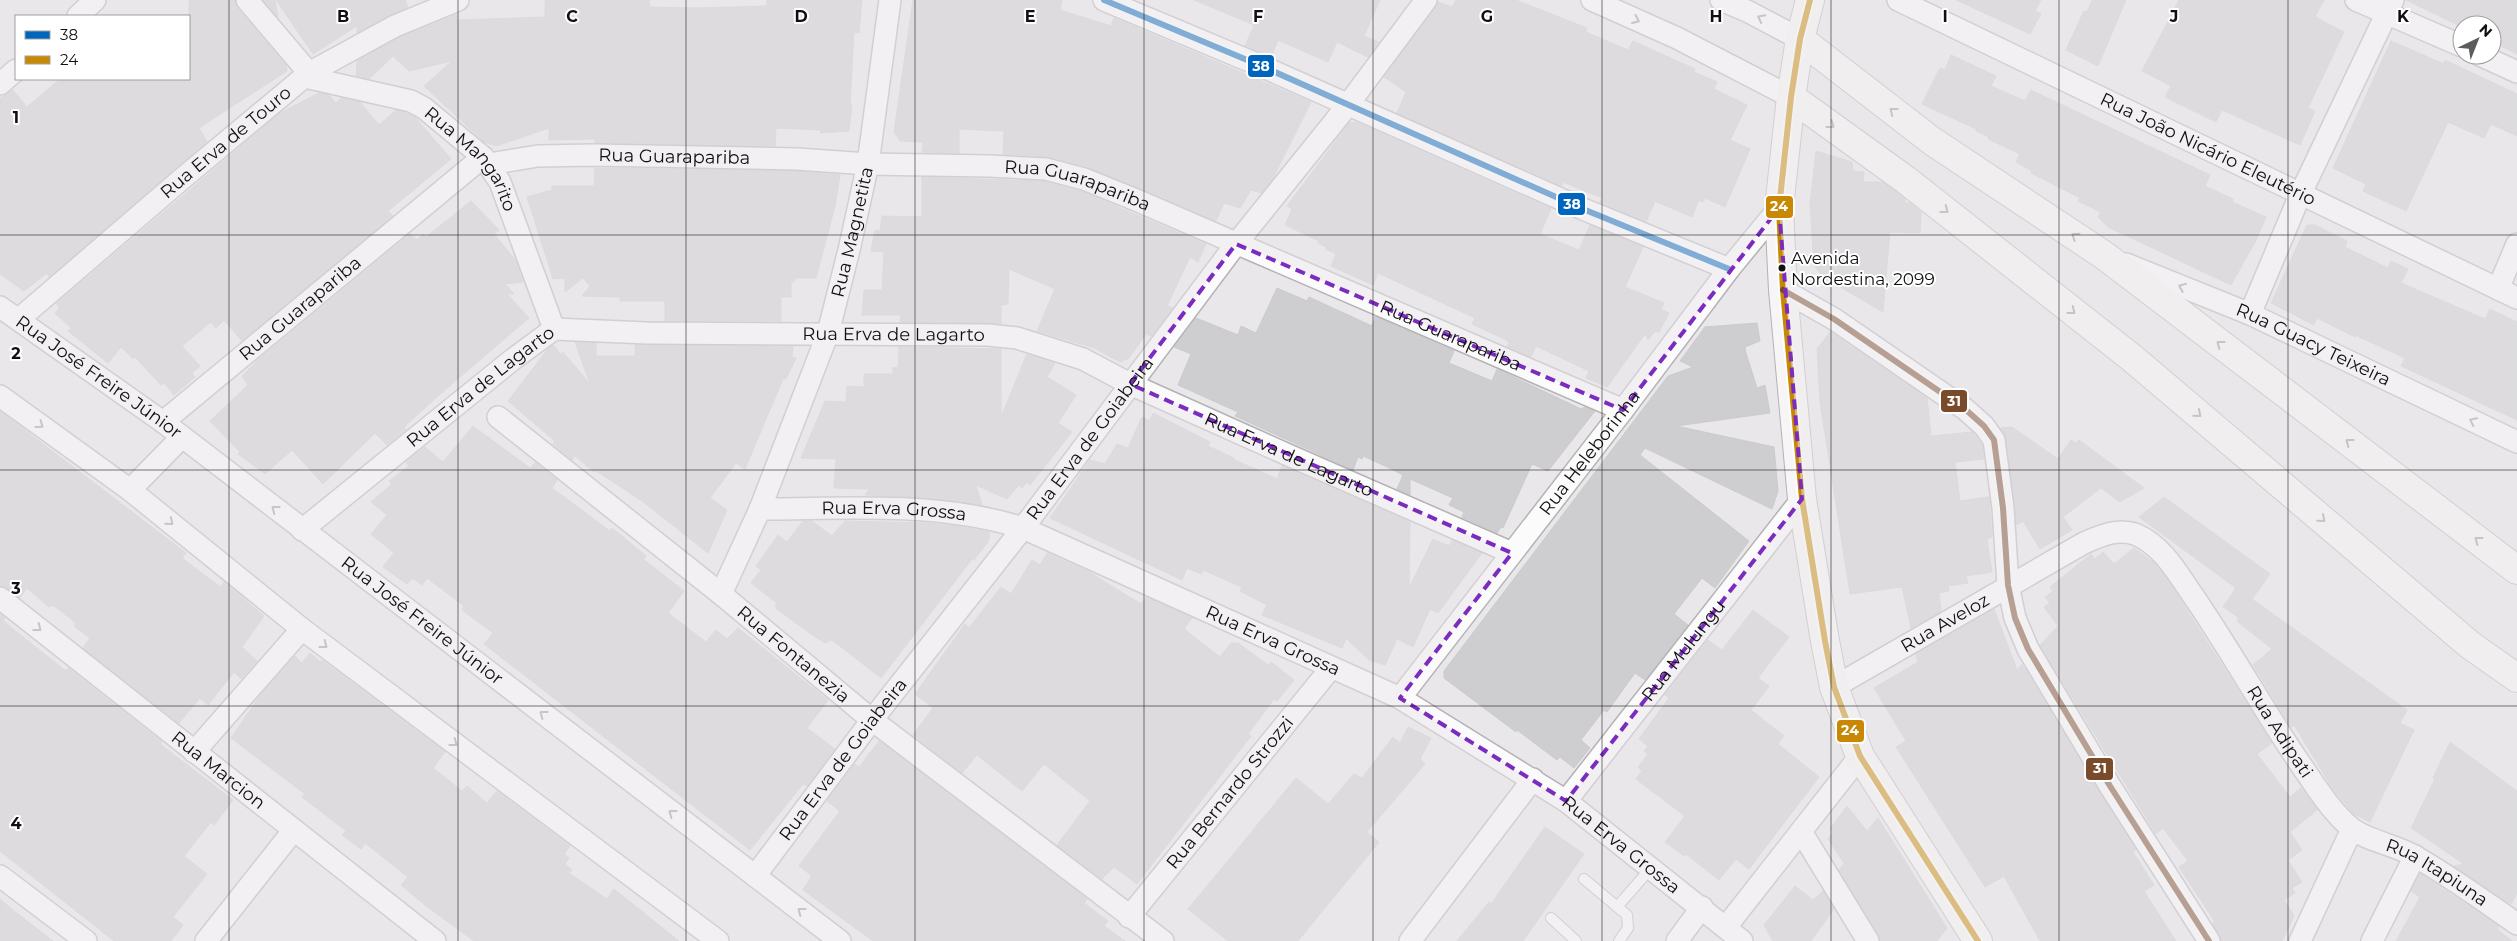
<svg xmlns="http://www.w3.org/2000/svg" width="2517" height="941" font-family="Montserrat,sans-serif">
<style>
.building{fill:#cecdcf;stroke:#cbcacc}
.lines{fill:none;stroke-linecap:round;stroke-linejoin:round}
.lane-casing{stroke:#b4b2b4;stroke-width:12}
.street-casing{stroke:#b4b2b4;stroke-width:24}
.secondary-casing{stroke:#b4b2b4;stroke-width:30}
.lane{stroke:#fcfbfc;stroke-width:10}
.street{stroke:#fcfbfc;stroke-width:21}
.secondary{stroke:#f8f5f6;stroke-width:28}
.bus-1-casing{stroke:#fff;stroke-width:10}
.bus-2-casing{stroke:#fff;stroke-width:10}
.bus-3-casing{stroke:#fff;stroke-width:10}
.bus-1{stroke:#0065bd;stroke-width:6}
.bus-2{stroke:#c98803;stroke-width:6}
.bus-3{stroke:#7a4b2a;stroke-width:6}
.oneway{stroke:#9e9d9e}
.oneway2{stroke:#9c999a}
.marked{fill:none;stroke:#7b2cbf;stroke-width:4;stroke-dasharray:10 6;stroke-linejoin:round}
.grid{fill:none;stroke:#111011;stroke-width:1;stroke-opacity:0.55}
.bus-dot{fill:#111011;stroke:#fff;stroke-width:2}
.labels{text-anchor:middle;stroke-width:4;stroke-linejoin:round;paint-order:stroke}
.bus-label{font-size:17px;fill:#111011;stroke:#fff;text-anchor:start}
.street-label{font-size:18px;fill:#111011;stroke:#fff}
.grid-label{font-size:16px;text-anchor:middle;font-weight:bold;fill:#111011;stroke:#fff;stroke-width:4;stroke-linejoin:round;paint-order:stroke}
.line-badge{stroke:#fff;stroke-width:2}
.badge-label{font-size:14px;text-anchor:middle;font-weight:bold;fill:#fff}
</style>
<rect width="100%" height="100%" fill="#e9e7ea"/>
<!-- building -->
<path class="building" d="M189,0H235L237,8L286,65L287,71L199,128L207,142L49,277L47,273L24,291L0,274V98L13,90L27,107L60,79H189Z
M263,0H275L278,17Z
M276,0H405L408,7L357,33V26L313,54Z
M545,0H650L649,7L696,8L767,6V0H862L859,33L854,32L850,105H852L849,131L820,133L821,130L776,128L775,146L595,143V139L549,140V128L496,146L484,142L424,86L452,61L409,71L393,56L369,79L356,76L357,61L400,37L457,14V20L545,17Z
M913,0H1062L1060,10L1111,26L1114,18L1311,102L1272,180L1261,193L1251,190L1240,208L1224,203L1216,221L1087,167L1047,157L1003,154L1004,131L959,129V153L922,152L923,142L900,141L894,132Z
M1194,0H1380L1364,36L1379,42L1368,57L1337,42L1328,62L1278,40L1271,57L1245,46L1254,25Z
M1456,0H1516L1587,28L1586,32L1628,50L1633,41L1695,69L1694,72L1717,82L1714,89L1747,105L1730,140L1750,149L1725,207L1705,198L1703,202L1699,200L1692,217L1655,201L1646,222L1600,203L1602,198L1563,182L1562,186L1397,113L1406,92L1384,77L1438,2L1452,7Z
M1956,0H2041L2035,11L2041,14L2030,34Z
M2092,0H2126L2098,66L2066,50L2084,11L2087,12Z
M2179,0H2324L2315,17L2344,32L2308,108L2315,111L2300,145L2222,110L2216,122L2165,97L2171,86L2142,71Z
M2406,0H2517V54L2492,42V25H2462V27Z
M2391,41L2444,64L2445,60L2517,94V136L2491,124L2484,138L2448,122L2406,211L2363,191L2366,184L2333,168Z
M1951,55L1996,76L1991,86L2025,101L2031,90L2210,175L2205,186L2233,199L2232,202L2266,217L2255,242L2231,285L2108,227L2098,217L2101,212L2078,201L2080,198L2031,173L2032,171L2016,162L2020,154L1988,139L1989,137L1976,131V129L1922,104L1940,68L1945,70Z
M319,93L329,95L336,103L341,98L360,102L379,125L396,110L407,113L415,117L451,159L388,211L393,216L242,341L224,320L216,328L211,322L182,346L200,366L192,373L195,377L174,395L164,383L161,385L135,357L133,359L121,347L108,363L68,331L71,328L55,313L59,309L57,303L280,113Z
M1356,122L1551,209L1540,234L1579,250L1590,225L1643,247L1625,287L1664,303L1661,309L1669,313L1659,332L1655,331L1648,340L1645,334L1607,387L1586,378L1589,371L1536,346L1531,357L1507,346L1509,343L1506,340L1472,324L1475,318L1378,273L1373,285L1331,266L1336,254L1326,249V247L1318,243L1319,241L1285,225L1292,209L1287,206L1349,123Z
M1816,151L1852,162L1853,171L1864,172L1863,182H1883L1905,199V203H1910L1921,212L1920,233L1890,232L1883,312L1823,277L1814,265L1810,205Z
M595,168L796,171L840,175L835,206L816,278H795L794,282H791V297H781V321H665V301H620V297L582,296L590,286L583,278L565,292V278L553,279L527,197L552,190V186H594Z
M922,177L1044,181L1080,191L1206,244L1198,262L1190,257L1167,306L1173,308L1151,336L1146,334L1129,358L1120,362L1094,348L1037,331L1055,289L1009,269L1008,304L1001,305V324L900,322L901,315H862L864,290H882L884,252L871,251L875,230L880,231L882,216L922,217Z
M471,201L499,230L494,234L516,261L523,282L505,284L514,294H507L529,318L438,396L406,425L404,428L406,429L387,445L375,433L323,484L292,450L265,474L238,454L240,452L210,421L248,385L242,376L258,360L410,234L417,240L423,234L426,237Z
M2307,225H2315L2347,241L2345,247L2388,268L2391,261L2408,269L2401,283L2485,319L2490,309L2517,322V420L2401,366L2405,358L2355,335V337L2317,318L2314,325L2271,303Z
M1277,288L1307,301L1309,297L1372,326L1375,316L1454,351L1449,363L1492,381L1497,369L1581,409L1585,407L1595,411L1548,471L1532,464L1503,528L1501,527L1497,533L1462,517L1464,512L1449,505L1453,498L1410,479V495L1397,489L1403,475L1385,466L1363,456L1362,459L1358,457L1353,470L1235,416L1238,412L1178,385L1191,354L1174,347L1196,318L1238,335L1241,326L1256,333Z
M1757,323L1760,341L1745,347L1746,353L1757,388L1765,385L1770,413L1676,426L1774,447L1778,491L1772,509L1645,448L1640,455L1749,541L1715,588L1702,578L1674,614L1688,625L1645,680L1635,673L1607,712L1604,710L1581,740L1590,748L1574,768L1560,757L1557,760L1517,730L1516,732L1444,678V671L1668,376L1693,367L1680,361L1705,327Z
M1830,332L1927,398L1931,436L1972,432L1982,445L1984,459L1955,462L1960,501L1989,497L1992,537L1987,539L1992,572L1966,576L1968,583L1948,586L1949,591L1939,593L1941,611L1911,628L1902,587L1850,594L1820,402L1817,349Z
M575,342L596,343V356H635V345L793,346L792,357L796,358L786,379H783L745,469L736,463L710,498L727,510L708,553L642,501L595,470L594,472L575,456L572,460L553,444L555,441L508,401L547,350L553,345L562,355L563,352L590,384Z
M899,347L1001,349V417L1027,354L1055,363L1047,377L1076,395L1058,423L1072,432L1030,485L1027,482L1022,488L1019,485L1007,499L976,485L982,505L927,498L865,495L870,489L834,488L836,459L801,458L825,401L846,402L847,386L864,387V374H893V367L898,368Z
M0,411L186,553L182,558L220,587L224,582L264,616L242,647L257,661L241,679L234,672L208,705L200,698L179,723L83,648L90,638L74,626L76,623L53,605L49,607L27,588L20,598L7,588L0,586Z
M1153,413L1210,442L1208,446L1234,458L1233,459L1277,479L1282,466L1410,522L1409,588L1433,539L1449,546L1452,540L1482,553L1438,613L1430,609L1413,647L1397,639L1385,665L1369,660L1346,638L1342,648L1262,615L1267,605L1240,591L1242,587L1203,570L1201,574L1187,568L1182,580L1050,518L1090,460L1105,464L1117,444L1128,448L1142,417L1150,421Z
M473,426L530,468L535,463L557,480L552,488L610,531L612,528L646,556L643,559L684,591L668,613L706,642L716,630L727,639L738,628L828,700L807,728L835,749L807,786L803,784L750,850L484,644L493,633L462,610L464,606L427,578L422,585L412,578L407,584L383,567L394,553L371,534L387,515L371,502L392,484L389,481L409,466L406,462L425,447L443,462Z
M2012,427L2058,459L2071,440L2076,443L2079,440L2144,488L2120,502L2101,488L2063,517L2072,530L2040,549L2023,521L2017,525L2006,438L2001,428Z
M2164,497L2270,574L2252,599L2407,710L2400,723L2414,730L2370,822L2354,814L2333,789L2294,725L2291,727L2253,665L2272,649L2238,622V617L2223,607L2236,588L2139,517Z
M803,521H812L832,536L845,521L925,523L957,526L988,532L990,534L988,542L974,560L972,559L881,678L832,640L825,643L811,634L777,609L775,605L777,603L751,583L761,570L756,566L778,535L787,542Z
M2134,548L2153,562L2167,579L2272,743L2257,754L2290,797L2301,788L2317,810L2290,832L2302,850L2288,860L2302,882L2292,888L2295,893L2284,900L2294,916L2282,941H2221L2213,923L2215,922L2179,867L2188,861L2163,828L2156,834L2040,645L2058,626L2044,607L2050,603L2045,597L2053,591L2050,587L2091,554L2095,559L2103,552L2114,564Z
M1047,553L1089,572L1141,604L1146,597L1192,618L1184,629L1220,657L1231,643H1238L1268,665L1271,662L1294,680L1277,701L1274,699L1248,734L1251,736L1137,884L1114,867L1102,879L1057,845L1090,801L1044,764L1022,791L977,755L962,773L913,735L933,708L915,694L965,624L969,628L1001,587L1011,594L1032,560L1040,565Z
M1994,609L2017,670L2022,664L2136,849L2133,852L2154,885L2144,891L2176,941H2040L2004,876L1985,887L1896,747L1906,741L1874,688L1918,662L1916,654Z
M1753,610L1789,637L1758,678L1769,686L1751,710L1784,736L1778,744L1819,777L1749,869L1736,859L1719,880L1686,854L1684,856L1665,842L1685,816L1636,779L1642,771L1638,767L1648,754L1644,751L1648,746L1639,739L1669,698L1665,695L1708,640L1722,650Z
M0,614L5,618L3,621L66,671L68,668L162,742L160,744L233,800L214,825L211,822L184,856L207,874L173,917L183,925L171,941H114L0,851Z
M310,653L320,662L322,660L445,752L433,768L462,791L467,786L487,803L497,791L570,846L564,854L569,858L565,864L572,870L569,873L607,899L614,889L679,941H474L425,905L401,885L408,877L365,843L361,849L342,835L346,831L302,797L305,794L231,738L261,694L295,656L302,663Z
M1408,727L1431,738L1420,759L1425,764L1367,832L1379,842L1298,941H1228L1188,909L1296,778L1328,804L1354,774L1362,778L1393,737L1400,743Z
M879,741L1087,899L1084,903L1108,921L1104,926L1125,941H873L803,890L812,876L799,866L840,811L827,801L855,764L859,767Z
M2450,742L2517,791V893L2511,904L2454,866L2464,864L2411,828L2435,779L2433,778Z
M1847,806L1867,831L1878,818L1947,928L1937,941H1880L1839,870L1844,863L1828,839L1833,832L1830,829Z
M1545,827L1584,854L1523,941H1457L1489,902L1491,904Z
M2420,874L2499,926L2497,929L2512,941H2396L2420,897L2411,891Z
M1795,886L1813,900L1823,891L1834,909L1811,941H1773L1764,925Z
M0,899L18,914L53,941H0Z"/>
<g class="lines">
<!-- lane casing -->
<g class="lane-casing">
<path id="lane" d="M1584,879L1627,915L1628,928L1619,941
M1617,907L1651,868
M1551,918L1576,941"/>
</g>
<!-- street casing -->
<g class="street-casing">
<g id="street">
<path d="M247,0L309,73"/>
<path d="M1104,0L1259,65L1583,209L1729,269"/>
<path d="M1592,0L1677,38L1791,97"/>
<path d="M1721,0L1747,11L1800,39"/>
<path id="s1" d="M1898,0L2517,298"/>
<path d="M2356,0L2462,46"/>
<path d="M78,16L95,0"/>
<path d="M2480,55L2517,72"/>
<path id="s2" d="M305,77L411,101L424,108L483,157L500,182L554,329"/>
<path d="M0,84L16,70"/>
<path id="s3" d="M489,164L538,156L594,155L797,159L868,164L990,166L1046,169L1084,179L1136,200L1623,410"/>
<path id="s4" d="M2126,264L2250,314L2517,442"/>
<path d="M2498,289L2517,244"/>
<path d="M1783,290L1834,319L1965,409L1984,426L1994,440L2003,508L2008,585L2015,618L2028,649L2110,786L2209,941"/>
<path id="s5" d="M0,307L163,422L840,941"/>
<path d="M2250,314L2300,195L2393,0"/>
<path id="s6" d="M19,319L183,178L309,73L395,26L458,0"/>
<path d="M0,396L130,490L302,629L718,941"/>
<path id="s7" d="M498,417L721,594L872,720L1163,941"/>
<path id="s8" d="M163,422L483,157"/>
<path d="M130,490L182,437"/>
<path id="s9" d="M760,509C848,509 938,501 1023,528L1400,698L1566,801L1742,941"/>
<path id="s10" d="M302,530L512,360L554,329L647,333L988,335L1017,338L1083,359L1130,384L1286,454L1512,553"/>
<path id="s11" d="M721,594L760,509L828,333L849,250L868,164L890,0"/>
<path id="s12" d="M0,598L435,941"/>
<path id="s13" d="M1834,687L2084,543C2100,536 2117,528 2135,534C2164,546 2179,576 2196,600C2232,653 2263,709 2299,762C2315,785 2329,809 2351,828C2367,841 2397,845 2416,857C2451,877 2484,901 2517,924"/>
<path id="s14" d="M1400,698L1623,410L1729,269L1779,208"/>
<path d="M194,752L302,629"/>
<path id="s15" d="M1566,801L1802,499"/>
<path d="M1802,833L1868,941"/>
<path d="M0,876L86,941"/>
<path id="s16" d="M755,876L872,720L1023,528L1236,244L1347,106L1426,0"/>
<path id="s17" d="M1129,917L1331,668"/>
<path d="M1726,927L1860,756"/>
<path d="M206,941L293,831"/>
<path d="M1410,941L1533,779"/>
<path d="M1677,941L1702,907"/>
<path d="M2300,941L2352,829"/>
<path d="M2372,941L2415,856"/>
</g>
</g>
<!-- secondary casing -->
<g class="secondary-casing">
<path id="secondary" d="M1810,0L1800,39L1791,97L1779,208L1783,290L1802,499L1825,641L1834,687L1860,756L1978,941
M1800,39L1932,141L2105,256L2517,570
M1791,97L1906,180L2132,358L2470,645L2517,678"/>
</g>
<!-- lane -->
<use href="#lane" class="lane"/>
<!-- street -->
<use href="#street" class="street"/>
<!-- secondary -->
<use href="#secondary" class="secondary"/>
<!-- bus-1 casing -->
<g class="bus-1-casing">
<path id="bus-1" d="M1104,0L1259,65L1583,209L1729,269"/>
</g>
<!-- bus-2 casing -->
<g class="bus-2-casing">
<path id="bus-2" d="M1810,0L1800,39L1791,97L1779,208L1783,290L1802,499L1825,641L1834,687L1860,756L1978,941"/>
</g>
<!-- bus-3 casing -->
<g class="bus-3-casing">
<path id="bus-3" d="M1783,290L1834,319L1965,409L1984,426L1994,440L2003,508L2008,585L2015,618L2028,649L2110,786L2209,941"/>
</g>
<!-- bus-1 -->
<use href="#bus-1" class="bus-1"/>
<!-- bus-2 -->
<use href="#bus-2" class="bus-2"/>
<!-- bus-3 -->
<use href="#bus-3" class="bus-3"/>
</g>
<!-- one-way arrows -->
<defs><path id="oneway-chevron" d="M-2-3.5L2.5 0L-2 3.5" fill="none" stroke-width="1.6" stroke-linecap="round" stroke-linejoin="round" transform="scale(1.25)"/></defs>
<g class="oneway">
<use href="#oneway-chevron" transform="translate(1761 18) rotate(-152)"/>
<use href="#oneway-chevron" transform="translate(1636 20) rotate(24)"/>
<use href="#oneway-chevron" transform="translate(2182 287) rotate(-158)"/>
<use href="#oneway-chevron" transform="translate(2473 421) rotate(-154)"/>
<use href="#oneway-chevron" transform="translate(40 425) rotate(36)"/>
<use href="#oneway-chevron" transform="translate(275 509) rotate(-142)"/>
<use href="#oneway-chevron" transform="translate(170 522) rotate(39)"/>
<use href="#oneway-chevron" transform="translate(38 628) rotate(38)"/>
<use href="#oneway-chevron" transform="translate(324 645) rotate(37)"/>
<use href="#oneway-chevron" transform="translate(543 714) rotate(-143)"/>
<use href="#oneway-chevron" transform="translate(454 743) rotate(37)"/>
<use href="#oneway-chevron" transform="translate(672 813) rotate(-143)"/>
<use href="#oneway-chevron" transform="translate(801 911) rotate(-143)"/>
</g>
<g class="oneway2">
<use href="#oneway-chevron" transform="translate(1893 111) rotate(-142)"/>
<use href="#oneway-chevron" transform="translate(1831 125) rotate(36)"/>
<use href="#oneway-chevron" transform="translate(1945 210) rotate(38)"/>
<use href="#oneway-chevron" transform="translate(2075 236) rotate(-146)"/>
<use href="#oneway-chevron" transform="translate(2072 311) rotate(38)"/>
<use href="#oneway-chevron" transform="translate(2220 344) rotate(-143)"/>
<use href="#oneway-chevron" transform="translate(2198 414) rotate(40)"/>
<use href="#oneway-chevron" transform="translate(2349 442) rotate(-143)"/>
<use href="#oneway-chevron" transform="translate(2322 519) rotate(41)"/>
<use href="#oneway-chevron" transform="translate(2478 540) rotate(-143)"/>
</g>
<!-- marked area -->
<path d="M0 0H2517V941H0ZM1779,208L1802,499L1566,801L1400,698L1512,553L1130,384L1236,244L1623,410Z" fill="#e9e7ea" fill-opacity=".55" fill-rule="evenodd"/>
<path class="marked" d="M1779,208L1802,499L1566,801L1400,698L1512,553L1130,384L1236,244L1623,410Z"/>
<!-- grid -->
<path class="grid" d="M229,0V941M458,0V941M686,0V941M915,0V941M1144,0V941M1373,0V941M1602,0V941M1831,0V941M2059,0V941M2288,0V941M0,235H2517M0,470H2517M0,706H2517"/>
<!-- markers -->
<circle class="bus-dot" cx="1782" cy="268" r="4.5"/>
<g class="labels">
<!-- bus labels -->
<g class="bus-label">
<text x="1791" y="264">Avenida<tspan x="1791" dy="21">Nordestina, 2099</tspan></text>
</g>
<!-- street labels -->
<g class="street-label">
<text dy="6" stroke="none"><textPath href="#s6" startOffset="272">Rua Erva de Touro</textPath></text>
<text dy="6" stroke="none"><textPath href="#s1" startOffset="344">Rua João Nicário Eleutério</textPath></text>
<text dy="6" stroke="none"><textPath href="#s3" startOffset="186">Rua Guarapariba</textPath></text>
<text dy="6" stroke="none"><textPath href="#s2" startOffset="194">Rua Mangarito</textPath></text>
<text dy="6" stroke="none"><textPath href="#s3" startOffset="592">Rua Guarapariba</textPath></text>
<text dy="6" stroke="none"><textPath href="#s11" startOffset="386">Rua Magnetita</textPath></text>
<text dy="6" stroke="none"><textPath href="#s8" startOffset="178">Rua Guarapariba</textPath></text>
<text dy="6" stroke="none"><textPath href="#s10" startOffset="662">Rua Erva de Lagarto</textPath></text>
<text dy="6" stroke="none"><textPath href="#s3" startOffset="996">Rua Guarapariba</textPath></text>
<text dy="6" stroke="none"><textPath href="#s4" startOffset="204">Rua Guacy Teixeira</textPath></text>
<text dy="6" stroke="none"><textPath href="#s5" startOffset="121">Rua José Freire Júnior</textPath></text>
<text dy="6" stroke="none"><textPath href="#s10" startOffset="229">Rua Erva de Lagarto</textPath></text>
<text dy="6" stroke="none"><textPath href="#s16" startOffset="551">Rua Erva de Goiabeira</textPath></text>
<text dy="6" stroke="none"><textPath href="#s14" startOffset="310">Rua Heleborinha</textPath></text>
<text dy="6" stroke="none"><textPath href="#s10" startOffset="1082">Rua Erva de Lagarto</textPath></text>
<text dy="6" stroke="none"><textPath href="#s9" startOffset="134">Rua Erva Grossa</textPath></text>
<text dy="6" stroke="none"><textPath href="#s5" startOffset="526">Rua José Freire Júnior</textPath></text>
<text dy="6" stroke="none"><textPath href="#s13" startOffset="128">Rua Aveloz</textPath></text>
<text dy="6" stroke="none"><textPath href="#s9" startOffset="539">Rua Erva Grossa</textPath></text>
<text dy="6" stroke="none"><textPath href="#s15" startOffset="191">Rua Mulungu</textPath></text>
<text dy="6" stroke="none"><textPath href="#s7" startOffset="379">Rua Fontanezia</textPath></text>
<text dy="6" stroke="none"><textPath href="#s13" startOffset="589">Rua Adipati</textPath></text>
<text dy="6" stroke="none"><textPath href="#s16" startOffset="146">Rua Erva de Goiabeira</textPath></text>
<text dy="6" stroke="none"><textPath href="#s12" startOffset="278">Rua Marcion</textPath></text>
<text dy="6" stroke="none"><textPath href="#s17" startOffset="160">Rua Bernardo Strozzi</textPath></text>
<text dy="6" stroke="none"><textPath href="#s9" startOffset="944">Rua Erva Grossa</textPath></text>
<text dy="6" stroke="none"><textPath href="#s13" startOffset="806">Rua Itapiuna</textPath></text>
</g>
</g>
<g class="grid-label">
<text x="343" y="22">B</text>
<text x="572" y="22">C</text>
<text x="801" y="22">D</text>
<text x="1030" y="22">E</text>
<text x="1258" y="22">F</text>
<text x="1487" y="22">G</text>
<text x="1716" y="22">H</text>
<text x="1945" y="22">I</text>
<text x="2174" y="22">J</text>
<text x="2403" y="22">K</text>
<text x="16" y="123">1</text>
<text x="16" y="359">2</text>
<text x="16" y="594">3</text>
<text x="16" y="829">4</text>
</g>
<g class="line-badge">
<rect x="1247" y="54" width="28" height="24" rx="5" fill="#0065bd"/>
<rect x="1557" y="192" width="29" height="24" rx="5" fill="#0065bd"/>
<rect x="1765" y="195" width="29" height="24" rx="5" fill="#c98803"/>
<rect x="1940" y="389" width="28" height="24" rx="5" fill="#7a4b2a"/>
<rect x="1836" y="719" width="29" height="24" rx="5" fill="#c98803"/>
<rect x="2085" y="757" width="29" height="24" rx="5" fill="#7a4b2a"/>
</g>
<g class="badge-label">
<text x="1261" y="71">38</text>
<text x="1572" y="209">38</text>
<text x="1779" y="211">24</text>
<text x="1954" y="406">31</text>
<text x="1850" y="735">24</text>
<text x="2100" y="773">31</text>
</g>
<!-- legend -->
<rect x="15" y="15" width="175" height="65" fill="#ffffff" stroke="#a09fa0"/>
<rect x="25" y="31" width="25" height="8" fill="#0065bd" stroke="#a09fa0"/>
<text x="60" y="40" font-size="15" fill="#111011">38</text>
<rect x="25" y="56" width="25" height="8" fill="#c98803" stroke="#a09fa0"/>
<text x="60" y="65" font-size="15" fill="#111011">24</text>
<!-- north arrow -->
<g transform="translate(2477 40) rotate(43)"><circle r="24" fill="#ffffff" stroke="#a09fa0"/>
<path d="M0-4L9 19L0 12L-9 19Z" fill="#5d5b5d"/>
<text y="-8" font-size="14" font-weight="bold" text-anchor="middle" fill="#111011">N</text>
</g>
</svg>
